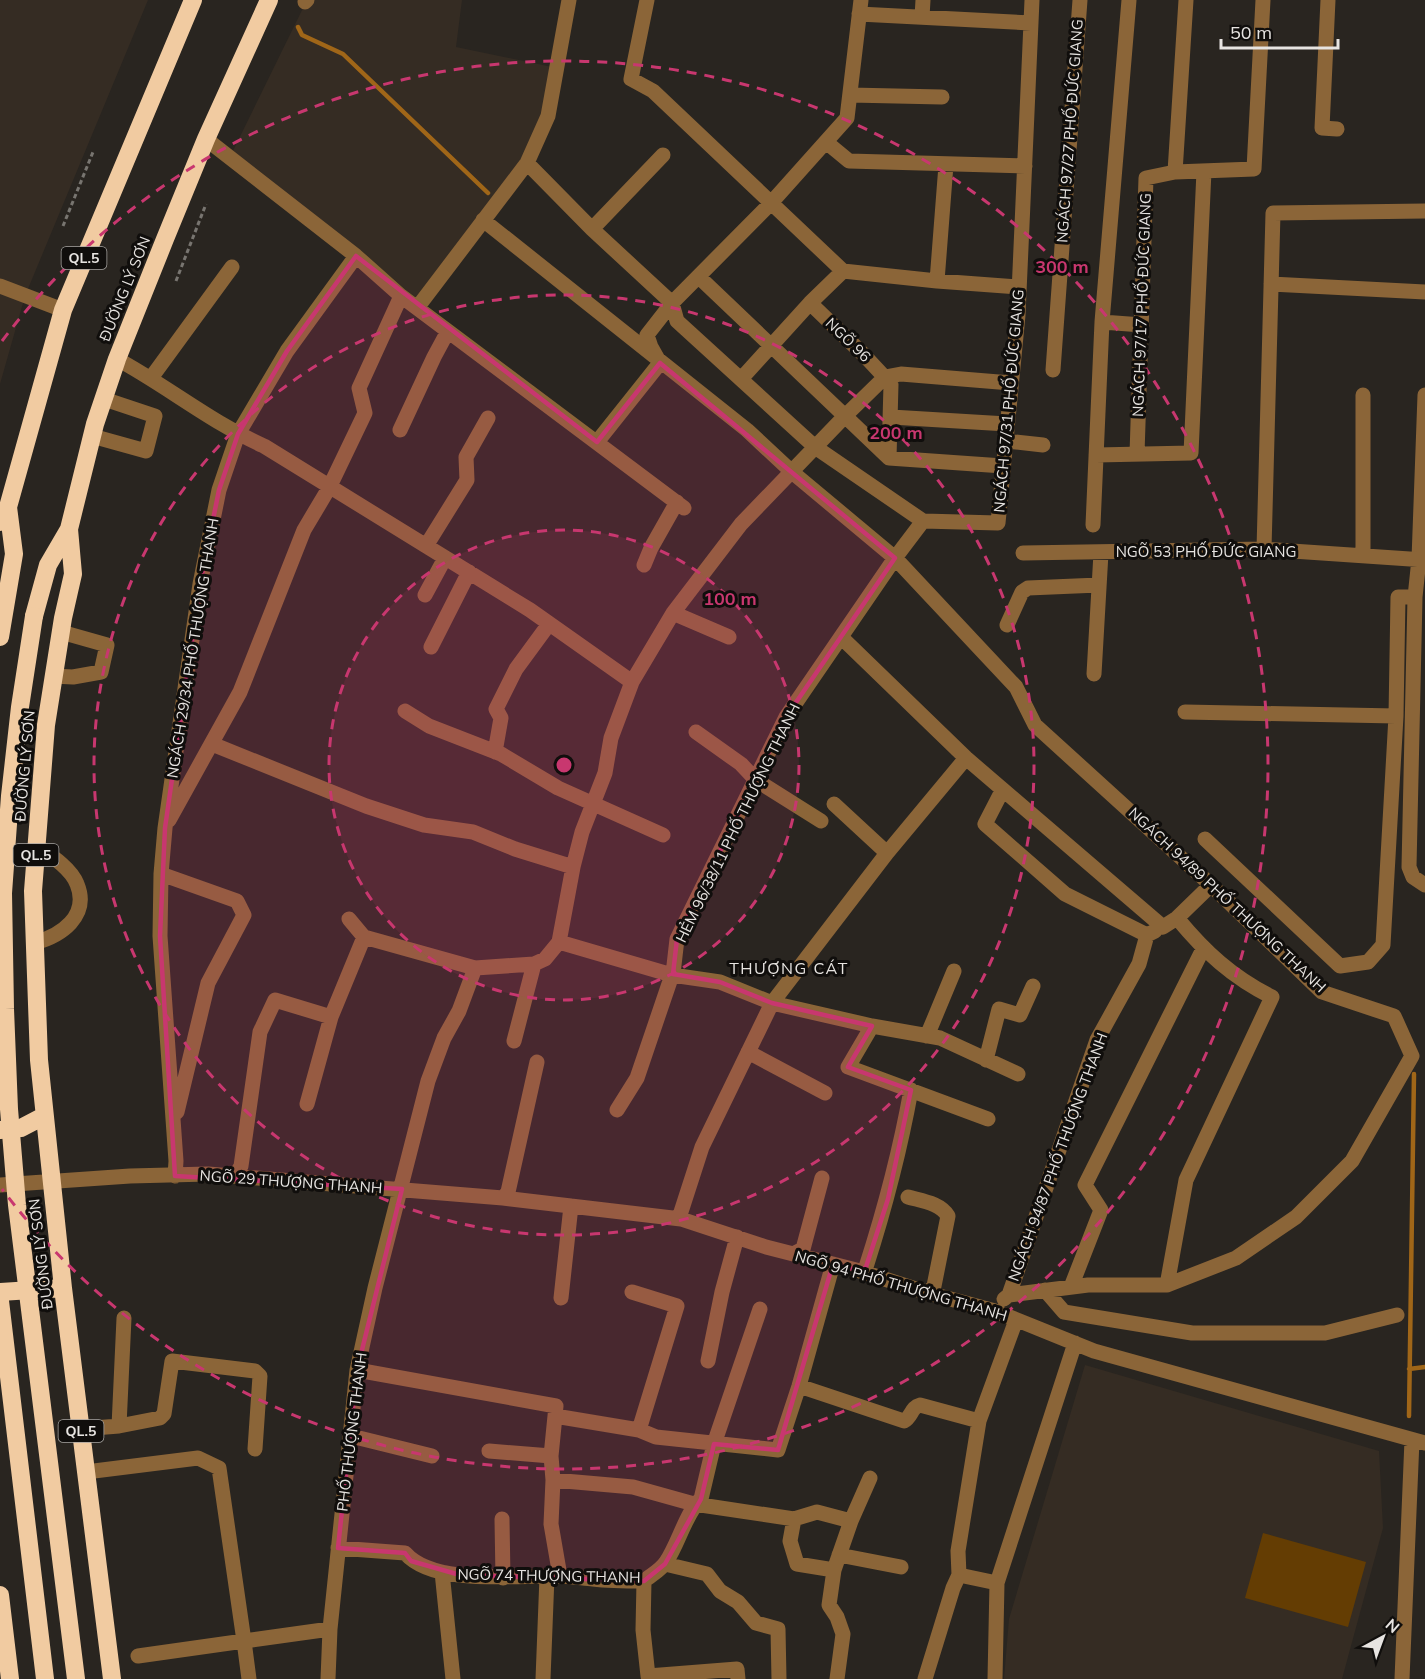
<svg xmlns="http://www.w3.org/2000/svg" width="1425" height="1679" font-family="Mulish,sans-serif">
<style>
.built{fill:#352c23}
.green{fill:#643d03}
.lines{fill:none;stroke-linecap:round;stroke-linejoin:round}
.stream{stroke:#a06618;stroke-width:4.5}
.path{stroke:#787570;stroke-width:3;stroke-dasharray:4.5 3;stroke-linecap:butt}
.minor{stroke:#8b6538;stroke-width:15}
.highway{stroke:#f1cba1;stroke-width:18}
.highway-bridge{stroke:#f1cba1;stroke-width:18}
.marked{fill:#c8376f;fill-opacity:0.2;stroke:#c8376f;stroke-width:4.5;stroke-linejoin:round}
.ring{fill:none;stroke:#c8376f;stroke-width:3;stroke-dasharray:10 8}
.labels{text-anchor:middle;stroke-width:6;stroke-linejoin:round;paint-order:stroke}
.shield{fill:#100e0c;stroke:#a6a4a1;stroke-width:1.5}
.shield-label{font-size:14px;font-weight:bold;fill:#e7e4e1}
.street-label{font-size:15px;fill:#e7e4e1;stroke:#100e0c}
.neighbourhood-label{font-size:16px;letter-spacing:1.5px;fill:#e7e4e1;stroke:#100e0c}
.centre{fill:#c8376f;stroke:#100e0c;stroke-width:3}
.ring-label{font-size:18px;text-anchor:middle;font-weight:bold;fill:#c8376f;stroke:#100e0c;stroke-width:6;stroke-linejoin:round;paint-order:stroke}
</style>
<rect width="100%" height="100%" fill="#292520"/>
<!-- built -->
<path class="built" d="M0,0H148L25,296L0,384Z
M307,0H462L456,47L557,68L527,163L417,308L230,157Z
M1085,1365L1379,1451L1383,1528L1342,1679H1004L1009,1619Z"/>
<!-- green -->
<path class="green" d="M1263,1533L1366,1562L1348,1627L1245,1598Z"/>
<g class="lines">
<!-- stream -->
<path class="stream" d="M298,27L302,35L343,54L488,193
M1409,1369L1425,1367
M1409,1416L1414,1074"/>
<!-- path -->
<path class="path" d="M63,226L93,152
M176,281L206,204"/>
<!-- minor -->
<path class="minor" d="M647,0L631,79L653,91L843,271L810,303L741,379
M1328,0L1322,128L1337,129
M305,2L307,0
M859,14L1031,23
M922,17L923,0
M850,95L942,97
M206,139L356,256L401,296L684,508
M826,142L849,161L1025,166
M527,163L592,229L672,303L677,321L815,447L923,521L998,523L1018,315L1032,0
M1175,172L1254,169L1263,0
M483,220L747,430L792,472L895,558L1016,687L1035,725L1211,885L1322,992L1394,1016L1412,1056L1352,1161L1296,1217L1236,1258L1167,1285H1088L1009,1295
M592,229L663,155
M843,271L937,281L1019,287
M699,277L889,458L1003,466
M937,281L946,165
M1271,284L1425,292
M0,286L63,310
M810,303L863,354L891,384L889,458
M417,308L527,163L548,116L569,0
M1102,322L1142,325
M117,359C167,386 212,423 264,446L530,610L632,682
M1053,370L1080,0
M885,377L901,374L1011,383
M151,378L232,267
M1425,395L1419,559L1415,597L1409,867L1413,877L1425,885
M891,417L1007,424
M400,430L434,357L448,331
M92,436L146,451L155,416L104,399
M1006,441L1043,445
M597,442L660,363L651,347L647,335L672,303L771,203L847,118L861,0
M1137,454L1146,178L1175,172L1186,0
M1096,455L1191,453L1204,171
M1093,525L1102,322L1129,0
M426,546L467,480L466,457L488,418
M1264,549L1273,213L1425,211
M1023,553L1264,549L1425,560
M1363,555V395
M644,565L651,548L677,502
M425,595L445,558
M673,613L729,637
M1007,625L1022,592L1028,588L1099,585
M841,637L966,758L1163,927L1177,918L1211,885
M431,647L469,572
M1094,674L1101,553
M53,676L73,677L101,672L107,645L61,632
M405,711L429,726L501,754L558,788L663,835
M1185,712L1396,716
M696,732L741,764L756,780L821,821
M212,744L366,806L424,825L473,832L515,849L573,867
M495,752L501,718L496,709L516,669L549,624
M1002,791L985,824L1065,894L1147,935L1155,931
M834,804L887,853
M169,820L240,692L304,530L329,488L365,413L359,388L401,296
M1205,839L1340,966L1368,962L1383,945L1396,716L1398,597H1415
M161,874L237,901L244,915L208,983L177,1112
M349,919L364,937
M559,942L672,975L720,982L772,1003L872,1026L940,1038L1018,1074
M34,943C61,936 90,916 77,884C71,868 50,855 37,846
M673,974L677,939L786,717L895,558L923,521
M872,1026L848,1067L988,1119
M927,1036L954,971
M514,1041L534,964
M748,1052L825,1093
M986,1060L999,1009L1020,1015L1033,986
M307,1104L331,1017L364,937L475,968
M617,1110L637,1078L672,975
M175,1176L176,1161L160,936L161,874L165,828L200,584L219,490L238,434L287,351L356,256
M235,1176L241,1166L260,1032L275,1000L331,1017
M0,1185L130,1176L208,1174L503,1198L681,1219L766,1247L860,1271L928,1293L995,1311L1094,1351L1425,1443
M908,1197C922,1201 940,1203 948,1216L934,1286L928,1293
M503,1198L508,1192L537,1062
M681,1219L680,1215L702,1147L772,1003L887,853L966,758
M793,1254L803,1249L822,1178
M860,1271L866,1267C885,1208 900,1151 911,1090
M1167,1285L1186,1180L1272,997C1232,977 1205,952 1177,918
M1071,1287L1101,1210L1085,1185L1203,949
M1045,1290L1064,1312L1192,1333H1325L1397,1315
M632,1292L677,1306L639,1430
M561,1298L571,1206
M1004,1299L1009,1295L1097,1040L1139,964L1147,935
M708,1361L722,1292L737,1237
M357,1370L556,1406L555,1416L639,1430L656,1437L778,1450L799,1386L833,1264
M799,1386L904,1421C912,1417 911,1407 920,1405L979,1421
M555,1416L551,1456L553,1480L551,1524L560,1576
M119,1426L124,1318
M81,1429L119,1426L160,1418L164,1414L172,1361L255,1371L260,1376L255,1449
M351,1436L432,1456
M489,1451L551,1456
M86,1472L198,1458L219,1468L244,1641L330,1629
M553,1480L633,1487L694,1504L794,1519L817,1512L851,1521L834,1570L829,1605L837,1617L843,1634L837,1679
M502,1519L503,1578
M794,1519L790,1541L797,1564L834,1570
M851,1521L870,1478
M338,1548L405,1553C434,1586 515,1575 556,1576C568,1576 581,1578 593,1579C610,1581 627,1581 644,1581C651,1575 661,1570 666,1562C678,1545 687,1510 701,1499L714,1444L760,1309
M839,1555L901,1567
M665,1564L707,1574L720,1591L738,1602L756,1623L778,1629L779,1679
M442,1572L453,1679
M959,1575L997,1583
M644,1581L643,1630L648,1676L737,1669L738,1679
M138,1656L244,1641L249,1679
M328,1679L330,1629L357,1370L375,1288L428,1081L444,1038L459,1011L475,968L534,964L545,959L559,942L573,867L582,832L605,773L611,738L632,682L673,613L741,524L846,415L885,377
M543,1679L547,1576
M925,1679L953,1588L959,1575L958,1551L979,1421L1016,1320
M995,1679L997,1583L1075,1343
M1402,1679L1412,1440"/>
<!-- highway -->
<path class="highway" d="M0,522L8,507L63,310L193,0
M34,616L48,565L69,529
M0,637L14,554L8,507
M0,1130L21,1128L44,1116
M0,1292L63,1288
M0,1301L45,1679
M0,1595L10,1679
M112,1679L63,1288L39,1060L33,891L46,725L63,618L73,574L69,529L95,424L117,359L165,239L206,139L269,0"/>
<!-- highway-bridge -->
<path class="highway-bridge" d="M34,616L20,707L10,796L3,893L5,1009L9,1109L17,1205L76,1679"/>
</g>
<!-- marked area -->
<path class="marked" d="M356,256L597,442L660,363L895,558L786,717L677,939L673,974L720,982L772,1003L872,1026L848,1067L911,1090L888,1199L866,1267L860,1271L833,1264L778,1450L714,1444L701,1499L665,1564L644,1581L460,1575L411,1561L405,1553L338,1548L357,1370L402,1189L175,1176L160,936L165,828L200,584L219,490L238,434L287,351Z"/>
<!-- distance rings -->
<circle cx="564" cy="765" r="235" fill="#c8376f" fill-opacity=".12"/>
<g class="ring">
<circle cx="564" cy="765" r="235"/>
<circle cx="564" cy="765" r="470"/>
<path d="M2 341A704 704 0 1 1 2 1189"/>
</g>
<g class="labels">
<!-- shield labels -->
<g class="shield">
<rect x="61.5" y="247" width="45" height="22" rx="4.5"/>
<rect x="13.5" y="844" width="45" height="22" rx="4.5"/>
<rect x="58.5" y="1420" width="45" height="22" rx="4.5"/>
</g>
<g class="shield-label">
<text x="84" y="263">QL.5</text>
<text x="36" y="860">QL.5</text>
<text x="81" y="1436">QL.5</text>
</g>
<!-- street labels -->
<g class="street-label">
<text transform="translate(1070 131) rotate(-86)" y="5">NGÁCH 97/27 PHỐ ĐỨC GIANG</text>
<text transform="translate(125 289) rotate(-68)" y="5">ĐƯỜNG LÝ SƠN</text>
<text transform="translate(1142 305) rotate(-88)" y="5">NGÁCH 97/17 PHỐ ĐỨC GIANG</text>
<text transform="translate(848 340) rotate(44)" y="5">NGÕ 96</text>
<text transform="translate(1009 401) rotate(-85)" y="5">NGÁCH 97/31 PHỐ ĐỨC GIANG</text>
<text x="1206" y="557">NGÕ 53 PHỐ ĐỨC GIANG</text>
<text transform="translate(193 648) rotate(-81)" y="5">NGÁCH 29/34 PHỐ THƯỢNG THANH</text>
<text transform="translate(25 766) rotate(-85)" y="5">ĐƯỜNG LÝ SƠN</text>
<text transform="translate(738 823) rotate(-64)" y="5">HẺM 96/38/11 PHỐ THƯỢNG THANH</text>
<text transform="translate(1227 900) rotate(43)" y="5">NGÁCH 94/89 PHỐ THƯỢNG THANH</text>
<text transform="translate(1058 1157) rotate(-70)" y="5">NGÁCH 94/87 PHỐ THƯỢNG THANH</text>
<text transform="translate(291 1182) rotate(4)" y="5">NGÕ 29 THƯỢNG THANH</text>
<text transform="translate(41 1254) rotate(-97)" y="5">ĐƯỜNG LÝ SƠN</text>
<text transform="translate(901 1286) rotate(16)" y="5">NGÕ 94 PHỐ THƯỢNG THANH</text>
<text transform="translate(352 1432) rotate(-83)" y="5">PHỐ THƯỢNG THANH</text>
<text transform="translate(549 1576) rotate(1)" y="5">NGÕ 74 THƯỢNG THANH</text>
</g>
<!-- neighbourhood labels -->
<g class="neighbourhood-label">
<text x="789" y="974">THƯỢNG CÁT</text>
</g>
</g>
<circle cx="564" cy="765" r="9" class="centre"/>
<g class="ring-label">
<text x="1062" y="273">300 m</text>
<text x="896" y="439">200 m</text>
<text x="730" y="605">100 m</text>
</g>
<!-- north arrow -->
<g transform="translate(1383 1637) rotate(41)" stroke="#100e0c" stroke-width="4.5" paint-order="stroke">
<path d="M0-4.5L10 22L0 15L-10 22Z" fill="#e7e4e1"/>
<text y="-9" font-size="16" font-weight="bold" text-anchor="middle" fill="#e7e4e1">N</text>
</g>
<!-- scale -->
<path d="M1221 39v9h117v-9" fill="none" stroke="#e7e4e1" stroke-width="3"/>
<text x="1230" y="39" font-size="18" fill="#e7e4e1" stroke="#100e0c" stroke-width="4.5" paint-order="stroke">50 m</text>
</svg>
